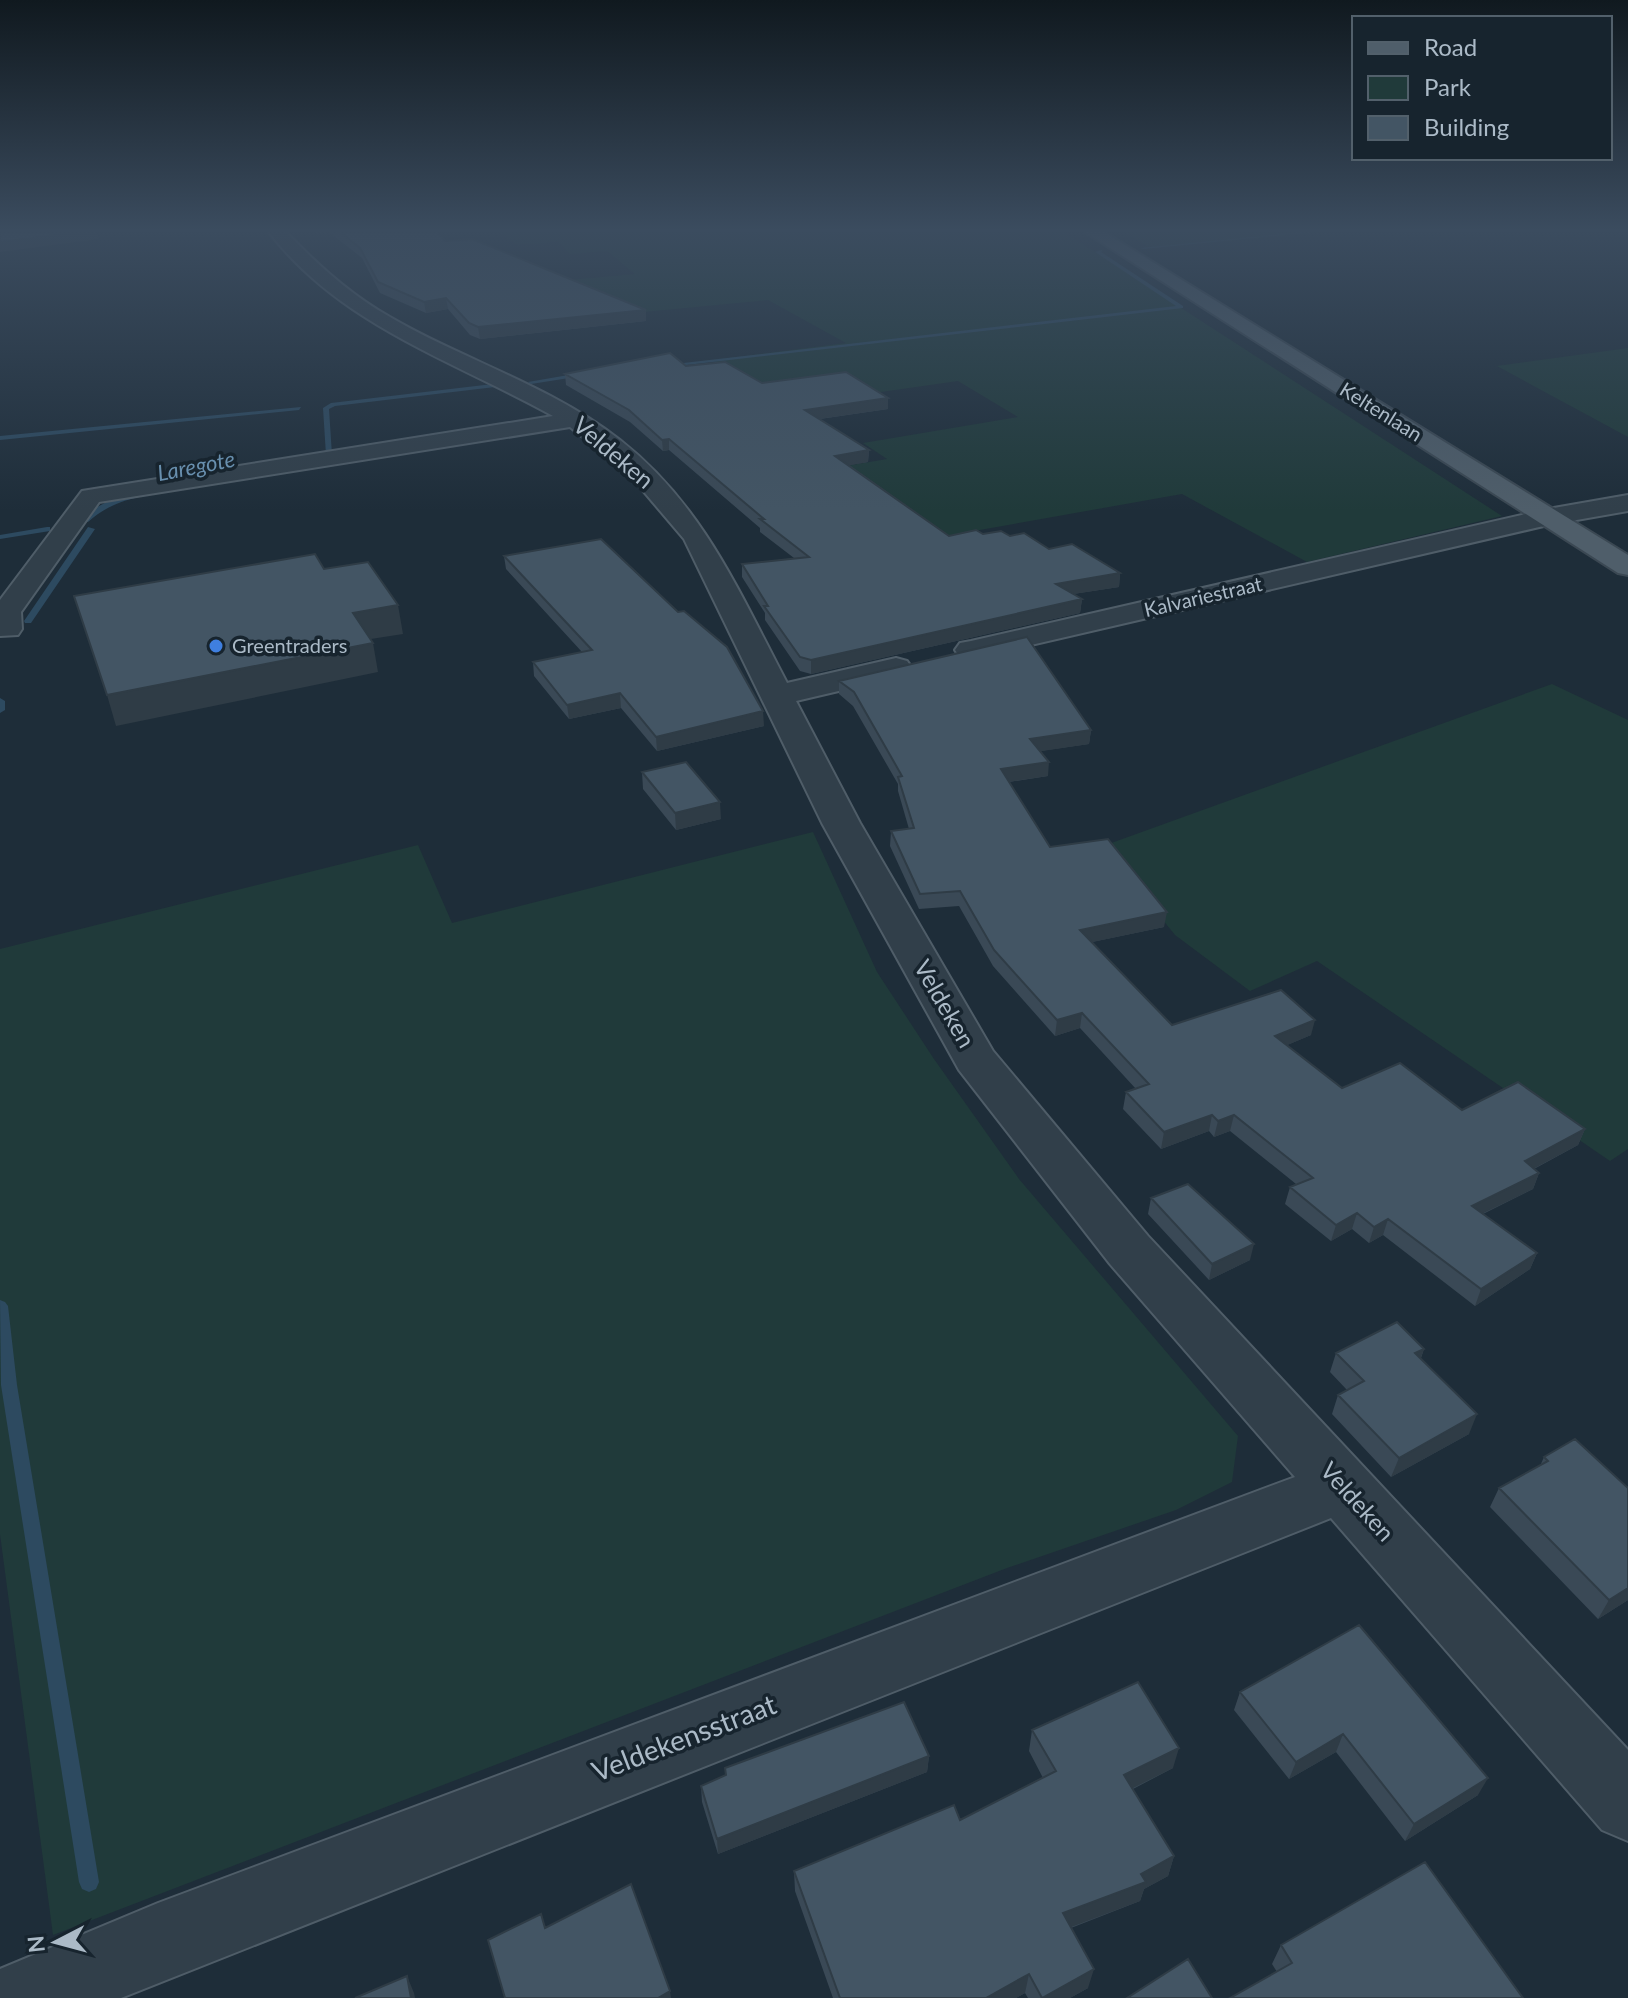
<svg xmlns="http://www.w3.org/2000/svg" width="1628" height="1998" font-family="Lato,sans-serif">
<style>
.green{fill:#203a3a}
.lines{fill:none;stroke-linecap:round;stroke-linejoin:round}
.stream{fill:#2d4a60;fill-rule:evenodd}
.minor-casing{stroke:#4f5d68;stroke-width:4}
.major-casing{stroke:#3b4853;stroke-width:4}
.minor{fill:#313f4a;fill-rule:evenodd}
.major{fill:#4f5e6a;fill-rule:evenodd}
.wall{fill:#3a4956}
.shaded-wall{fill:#2f3c46}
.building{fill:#435564;stroke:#2f3c46;stroke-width:2}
.shop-dot{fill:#3f7fe0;stroke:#17242e;stroke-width:3}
.labels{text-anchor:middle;stroke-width:7;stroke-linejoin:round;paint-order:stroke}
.far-street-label{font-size:20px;fill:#abbac7;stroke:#17242e}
.far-poi-label{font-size:20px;fill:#abbac7;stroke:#17242e;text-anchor:start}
.far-water-label{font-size:22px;font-style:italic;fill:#688fae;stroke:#17242e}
.street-label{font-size:24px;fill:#abbac7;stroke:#17242e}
.near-street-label{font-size:28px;fill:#abbac7;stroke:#17242e}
</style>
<rect width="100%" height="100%" fill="#1e2d39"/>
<!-- green -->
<path class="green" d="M499,232H1064L1502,516L1307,562L1182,494L946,536L793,475L887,459L863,443L1018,417L958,381L769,408L713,360L846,343L768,300L644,312L569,280L635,274L607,251L570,254L558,242L517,245Z
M1123,232H1328L1152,248Z
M1628,348V437L1497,366Z
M1552,684L1628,720V1149L1610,1161L1317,961L1250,991L1175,935L1103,846Z
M813,832L877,972L934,1059L1019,1179L1238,1436L1232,1482L1176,1510L1007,1568L53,1935L0,1534V949L418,845L452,923Z"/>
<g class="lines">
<!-- stream -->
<path class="stream" d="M1301,232H1314L1143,249L1141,248Z
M1101,250L1103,251L1101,252L1183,306V308L669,367L666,365L1176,306L1095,252Z
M580,373L582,376L531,384L528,382Z
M493,384L495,387L335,406L329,409L332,455L329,457L326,455L323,408L331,403Z
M301,407L299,410L0,440V436Z
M194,484L196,485V487C158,495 118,494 88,522L81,520C110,490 155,491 194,484Z
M47,527H50V531L0,539V535Z
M88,527L95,529L31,623H25L24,621Z
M0,698L5,701V710L0,713Z
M0,1300L5,1302L8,1306L17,1385L99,1882L96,1889L89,1892L82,1889L79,1882L1,1385Z"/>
<!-- minor casing -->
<g class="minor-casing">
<path id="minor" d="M269,232H286C315,262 343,288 378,310C456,358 547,383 620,440C703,505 739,592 787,683L896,658L907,661L912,668L907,675L796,701L860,823L993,1051L1148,1236L1628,1750V1841L1602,1830L1331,1518L121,1998H0V1969L158,1903L1295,1477L1110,1264L959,1070L822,823L684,539L628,473L570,427L99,502L21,612L22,629L18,635L0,636V600L82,491L553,416C454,361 340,325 269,232Z
M1628,495V511L1548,525L971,659L960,657L955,650L960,643L971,641L1548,509Z"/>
</g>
<!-- major casing -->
<g class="major-casing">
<path id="major" d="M1085,232H1104L1628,555V575L1618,573Z"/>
</g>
<!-- minor -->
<use href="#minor" class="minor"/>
<!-- major -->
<use href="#major" class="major"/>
</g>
<!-- wall -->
<path class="wall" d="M316,232H436L446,241L646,321L480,339L470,335L448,309L426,313L380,293L362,258L329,232L317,233Z
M686,366L888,409L820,419L869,450L868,462L849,465L949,536L983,534L1010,536L1120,573L1119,587L1073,594L1082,599L1080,613L811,674L800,671L765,620V613L742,577V564L794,558L760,532V528L669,450L663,451L630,422L566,385L565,374Z
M504,556L764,726L657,751L621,708L569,719L534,676L533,662L582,652L506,569Z
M839,681L1091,730L1089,744L1040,751L1048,776L1009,782L1050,847L1164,927L1092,942L1172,1025L1311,1035L1287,1045L1342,1088L1462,1110L1585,1129L1578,1145L1534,1169L1539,1173L1533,1189L1483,1214L1537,1253L1530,1269L1475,1306L1383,1235L1369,1243L1352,1229L1331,1241L1285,1204L1290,1187L1296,1184L1230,1131L1214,1137L1209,1131L1161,1149L1123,1109L1126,1092L1136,1089L1080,1028L1055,1036L993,966L959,906L919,909L890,846L891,831L909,829L898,791V784L853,706L839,694Z
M642,772L721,819L676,830L643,789Z
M1151,1198L1250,1260L1209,1280L1148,1214Z
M1424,1349L1421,1358L1469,1434L1391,1477L1332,1414L1338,1395L1347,1390L1330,1372L1336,1353Z
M1544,1457L1628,1488V1600L1598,1619L1490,1507L1499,1488L1540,1466Z
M1359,1625L1478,1795L1405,1841L1336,1752L1289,1779L1234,1710L1240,1692Z
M1032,1730L1173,1768L1133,1789L1174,1856L1168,1876L1144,1889L1140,1901L1071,1928L1088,1988L1070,1998H1028L1025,1993L1016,1998H833L795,1891L794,1871L960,1820L1043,1778L1029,1751Z
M929,1756L927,1772L718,1854L702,1802L701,1786L725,1776V1768Z
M1281,1945L1523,1998L1277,1972L1272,1964Z"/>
<!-- shaded-wall -->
<path class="shaded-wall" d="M80,232H97L99,239L0,252V242Z
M446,298L448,309L426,313L424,302Z
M646,310V321L480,339L478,327Z
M888,398V409L805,421V410Z
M669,439V450L663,451L662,440Z
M869,450L868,462L835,468V456Z
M1120,573L1119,587L1054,597L1056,584Z
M1082,599L1080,613L811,674V660Z
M398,605L403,634L358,641L353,613Z
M373,643L378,672L116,726L107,695Z
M620,693L621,708L569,719L567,705Z
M763,711L764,726L657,751L656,737Z
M1091,730L1089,744L1029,753L1030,739Z
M1049,762L1048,776L1000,783L1001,769Z
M720,802L721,819L676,830L675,813Z
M1167,912L1164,927L1078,945L1080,930Z
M1082,1013L1080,1028L1055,1036L1057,1020Z
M1315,1020L1311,1035L1271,1052L1275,1036Z
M1212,1115L1209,1131L1161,1149L1164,1132Z
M1234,1115L1230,1131L1214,1137L1218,1121Z
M1585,1129L1578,1145L1518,1177L1525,1161Z
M1539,1173L1533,1189L1465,1222L1472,1206Z
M1357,1213L1352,1229L1331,1241L1336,1225Z
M1388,1219L1383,1235L1369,1243L1374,1227Z
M1254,1244L1250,1260L1209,1280L1212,1264Z
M1537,1253L1530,1269L1475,1306L1481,1289Z
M1424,1349L1417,1368L1415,1353Z
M1477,1414L1469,1434L1391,1477L1399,1458Z
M1628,1588V1600L1598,1619L1609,1600Z
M1343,1734L1336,1752L1289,1779L1296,1762Z
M1179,1748L1173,1768L1119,1795L1124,1775Z
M929,1756L927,1772L718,1854L717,1839Z
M1488,1778L1478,1795L1405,1841L1414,1824Z
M1174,1856L1168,1876L1144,1889L1140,1901L1058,1932L1063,1913Z
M1094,1969L1088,1988L1070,1998H1042Z
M1029,1974L1025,1993L1016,1998H986Z
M407,1976L414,1993L415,1998H411Z
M670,1991L671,1998H658Z"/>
<!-- building -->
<path class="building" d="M0,232H80L0,242Z
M340,232H436L446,241L472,239L646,310L478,327L469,323L446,298L424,302L378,282L360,248Z
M670,353L686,366L725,362L762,383L846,372L888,398L805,410L869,450L835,456L949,536L976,530L983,534L1001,531L1010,536L1024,533L1049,549L1072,544L1120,573L1056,584L1082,599L811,660L800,657L764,606H768L742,564L809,557L760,519H764L669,439L662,440L629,410L565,374Z
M601,539L678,612L684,611L727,647L763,711L656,737L620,693L567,705L533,662L592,650L504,556Z
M315,554L324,569L368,562L398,605L353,613L373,643L107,695L74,596Z
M1027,637L1091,730L1030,739L1049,762L1001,769L1050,847L1108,839L1167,912L1080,930L1172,1025L1281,990L1315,1020L1275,1036L1342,1088L1400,1063L1462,1110L1518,1082L1585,1129L1525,1161L1539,1173L1472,1206L1537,1253L1481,1289L1388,1219L1374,1227L1357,1213L1336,1225L1290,1187L1313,1178L1234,1115L1218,1121L1212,1115L1164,1132L1126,1092L1149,1084L1082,1013L1057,1020L994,950L960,891L920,894L891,831L914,828L898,777L902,776L854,692L839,681Z
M686,762L720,802L675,813L642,772Z
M1188,1184L1254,1244L1212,1264L1151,1198Z
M1397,1322L1424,1349L1415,1353L1477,1414L1399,1458L1338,1395L1364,1381L1336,1353Z
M1575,1439L1628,1488V1588L1609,1600L1499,1488L1548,1461L1544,1457Z
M1359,1625L1488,1778L1414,1824L1343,1734L1296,1762L1240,1692Z
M1138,1682L1179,1748L1124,1775L1174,1856L1141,1874L1146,1882L1063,1913L1094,1969L1042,1998L1029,1974L986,1998H840L794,1871L954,1805L960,1820L1056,1771L1032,1730Z
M904,1702L929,1756L717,1839L701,1786L726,1775L725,1768Z
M1425,1862L1523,1998H1230L1292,1963L1281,1945Z
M631,1884L670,1991L658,1998H505L488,1940L541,1914L545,1928Z
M1188,1959L1212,1998H1127Z
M407,1976L411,1998H355Z"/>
<!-- sky -->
<linearGradient id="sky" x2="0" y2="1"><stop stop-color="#10191f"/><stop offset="0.45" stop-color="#3b4c5f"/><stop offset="1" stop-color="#3b4c5f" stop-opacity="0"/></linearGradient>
<rect width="1628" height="511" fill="url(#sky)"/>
<!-- markers -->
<circle class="shop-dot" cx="216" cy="646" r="8"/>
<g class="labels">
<!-- far-street labels -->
<g class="far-street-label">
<text transform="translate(1381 412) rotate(32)" y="7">Keltenlaan</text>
<text transform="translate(1203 597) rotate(-13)" y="7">Kalvariestraat</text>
</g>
<!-- far-poi labels -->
<g class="far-poi-label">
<text x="232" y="653">Greentraders</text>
</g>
<!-- far-water labels -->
<g class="far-water-label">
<text transform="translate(196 466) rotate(-11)" y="8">Laregote</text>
</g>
<!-- street labels -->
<g class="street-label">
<text transform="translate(613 453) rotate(40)" y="8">Veldeken</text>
<text transform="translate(944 1004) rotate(60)" y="8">Veldeken</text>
<text transform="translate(1357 1502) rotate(48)" y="8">Veldeken</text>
</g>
<!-- near-street labels -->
<g class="near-street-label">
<text transform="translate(684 1738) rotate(-21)" y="10">Veldekensstraat</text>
</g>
</g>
<!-- legend -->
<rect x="1352" y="16" width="260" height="144" fill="#17242e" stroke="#52606b" stroke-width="2"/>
<rect x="1368" y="42" width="40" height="12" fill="#4f5e6a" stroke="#52606b" stroke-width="2"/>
<text x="1424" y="56" font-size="24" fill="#abbac7">Road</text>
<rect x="1368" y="76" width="40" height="24" fill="#203a3a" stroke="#52606b" stroke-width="2"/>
<text x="1424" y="96" font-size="24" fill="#abbac7">Park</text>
<rect x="1368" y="116" width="40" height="24" fill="#435564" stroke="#52606b" stroke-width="2"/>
<text x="1424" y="136" font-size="24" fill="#abbac7">Building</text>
<!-- north arrow -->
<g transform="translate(56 1942) rotate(264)" stroke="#17242e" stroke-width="6" paint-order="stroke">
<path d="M0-6L14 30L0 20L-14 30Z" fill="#abbac7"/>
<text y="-12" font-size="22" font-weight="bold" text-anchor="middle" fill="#abbac7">N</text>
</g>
</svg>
